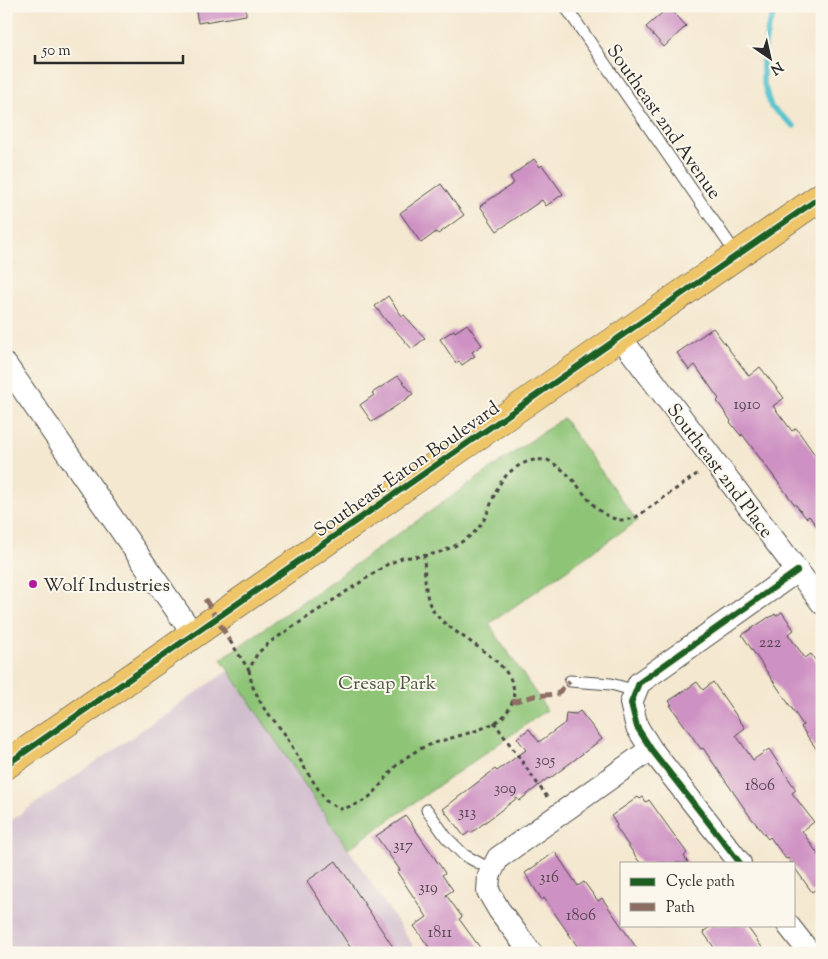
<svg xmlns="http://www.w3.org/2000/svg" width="828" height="959" font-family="'Sorts Mill Goudy',serif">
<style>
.industrial{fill:#d0bdcd}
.green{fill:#8dc476;stroke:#5c7850}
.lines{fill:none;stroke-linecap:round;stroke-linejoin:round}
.stream{stroke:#56c2ce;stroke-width:5.5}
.building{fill:#ce91c3}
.service-casing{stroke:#494744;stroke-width:13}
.minor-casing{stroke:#494744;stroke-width:24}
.primary-casing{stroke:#494744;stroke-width:29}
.path{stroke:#494744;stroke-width:3;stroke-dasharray:4 4;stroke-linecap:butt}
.service{stroke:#fff;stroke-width:11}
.minor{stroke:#fff;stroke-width:22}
.primary{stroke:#eec569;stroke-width:28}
.quiet{stroke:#8d6e63;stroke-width:5;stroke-dasharray:10 5;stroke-linecap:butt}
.cycleway-casing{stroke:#fbf7ec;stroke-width:9}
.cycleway{stroke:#1b5e20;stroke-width:6}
.poi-dot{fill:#b5179e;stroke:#fbf7ec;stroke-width:2}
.labels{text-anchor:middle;stroke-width:4;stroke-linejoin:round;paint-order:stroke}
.number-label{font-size:16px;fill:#544451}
.street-label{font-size:19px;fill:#2b2b2b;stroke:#fbf7ec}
.poi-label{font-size:19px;fill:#2b2b2b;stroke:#fbf7ec;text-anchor:start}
.park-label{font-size:19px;fill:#485942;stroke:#fbf7ec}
</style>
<rect width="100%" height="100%" fill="#fbf7ec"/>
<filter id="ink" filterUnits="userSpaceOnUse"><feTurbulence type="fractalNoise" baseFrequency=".02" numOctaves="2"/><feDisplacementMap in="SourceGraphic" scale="10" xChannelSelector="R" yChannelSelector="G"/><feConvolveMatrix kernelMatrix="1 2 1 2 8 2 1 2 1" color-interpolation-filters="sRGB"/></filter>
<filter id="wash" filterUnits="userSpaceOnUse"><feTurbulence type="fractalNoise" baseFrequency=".0096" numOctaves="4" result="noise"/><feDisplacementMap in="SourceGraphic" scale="20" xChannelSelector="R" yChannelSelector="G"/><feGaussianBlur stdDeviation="1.12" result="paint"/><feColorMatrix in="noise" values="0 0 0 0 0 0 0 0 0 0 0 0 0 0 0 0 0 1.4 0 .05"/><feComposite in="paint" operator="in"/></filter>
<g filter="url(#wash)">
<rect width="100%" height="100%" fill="#f4e8d0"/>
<!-- industrial -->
<path class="industrial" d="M229,670L418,953H6V824Z"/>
<!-- green -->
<path class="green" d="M563,418L637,521L489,624L547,710L348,849L221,659Z"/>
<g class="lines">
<!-- stream -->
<path class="stream" d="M778,6L768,28L763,55V81L771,107L794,126"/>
</g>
<g id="blocks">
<!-- building -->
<path class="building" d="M195,6H246V15L198,23Z
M669,7L686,26L664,47L646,27Z
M534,159L540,167L542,165L563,194L546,206L542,200L497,231L480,206L514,183L510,177Z
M441,184L464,215L438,234L436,232L421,243L400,213Z
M388,296L402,316L404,315L425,338L412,349L388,322V323L375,306Z
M467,324L482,345L472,352L475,356L462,365L459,361L456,363L440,339L454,330L455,332Z
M713,328L749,376L760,367L784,398L773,406L792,431L796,428L815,455L822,450V533L809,516L806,518L796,505H795L742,434L741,436L730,422L731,421L717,401L719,399L695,365L689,370L677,353Z
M398,376L413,394L408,397V398L372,422L360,405L374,395L372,393Z
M782,612L794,630L788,634L805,658L811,654L822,669V757L801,727L803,725L742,635L769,617V618L775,614L776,616Z
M697,682L703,690L713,682L745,728L736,735L753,760L769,749L796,790L792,793L814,822L802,831L822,860V885L812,892L794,867V863H791L788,858L786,859L770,837L768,839L749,815L703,748L701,749L670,705H672L669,701Z
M580,711L602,739L549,779L548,778L519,801L517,798L471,833L470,831L464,836L443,809L495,769L497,771L526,750L517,738L529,729L539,742L565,723L566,713L576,714Z
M638,797L640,799L643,797L646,802L649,800L687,853L684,856L688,863H640L616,827L617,825L611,816Z
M406,816L445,873L442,875L453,890L446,895L462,917L459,919L484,953H433L414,926L427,917L397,872L400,870L376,836Z
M555,852L578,886L584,882L598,901L602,898L640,953H582L544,898L542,900L525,873Z
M336,861L397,953H354L307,881Z
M712,925H746L766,953H718L703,932Z"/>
</g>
</g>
<g filter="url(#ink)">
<use href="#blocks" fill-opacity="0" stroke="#494744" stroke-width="1"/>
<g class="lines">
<!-- service casing -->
<g class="service-casing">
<path id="service" d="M565,6L737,255
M570,681L611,684L636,691
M427,810L446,837L464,855L492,870"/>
</g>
<!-- minor casing -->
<g class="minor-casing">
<path id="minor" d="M620,337L822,603
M6,365L193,634
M740,863L651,749L637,727L631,703L639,683L797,571
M788,925L810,953
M531,953L499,910L488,891L489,876L498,858L651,749"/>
</g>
<!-- primary casing -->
<g class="primary-casing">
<path id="primary" d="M6,765L822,196"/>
</g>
<!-- path -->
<path class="path" d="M230,641L249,670L257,654L270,642L388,564C393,562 398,560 402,558C408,557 415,557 421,556C439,554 456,547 470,536C498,514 486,482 522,464C530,460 538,459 547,460C551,461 554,464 557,466C581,480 592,519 623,520C627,520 631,519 635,518L697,474
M249,670L252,685L263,707L284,733L309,775L326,801L340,809C350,807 359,804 368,798C380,789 387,774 398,764C405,758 412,753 420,749C445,737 475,735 499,720C504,717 508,711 511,705C530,663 449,638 432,609C424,595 425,572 424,556
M494,722L547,797"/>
<!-- service -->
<use href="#service" class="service"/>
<!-- minor -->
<use href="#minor" class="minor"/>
<!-- primary -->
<use href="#primary" class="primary"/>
<!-- quiet -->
<path class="quiet" d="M205,599L230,641
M512,702L534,696L557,694L570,681"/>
<!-- cycleway casing -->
<g class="cycleway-casing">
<path id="cycleway" d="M6,765L822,196
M740,863L651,749L637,727L631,703L639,683L797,571"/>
</g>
<!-- cycleway -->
<use href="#cycleway" class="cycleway"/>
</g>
</g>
<!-- markers -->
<circle class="poi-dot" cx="33" cy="584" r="5"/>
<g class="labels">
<!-- number labels -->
<g class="number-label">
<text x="747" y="409">1910</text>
<text x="770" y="647">222</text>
<text x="545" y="765">305</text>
<text x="760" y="790">1806</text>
<text x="505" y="793">309</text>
<text x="467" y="817">313</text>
<text x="403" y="850">317</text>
<text x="549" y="882">316</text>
<text x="428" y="892">319</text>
<text x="581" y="920">1806</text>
<text x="440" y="937">1811</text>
</g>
<!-- street labels -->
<g class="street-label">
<text transform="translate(665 121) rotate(55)" y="7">Southeast 2nd Avenue</text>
<text transform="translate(406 468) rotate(-35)" y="7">Southeast Eaton Boulevard</text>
<text transform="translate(721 470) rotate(53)" y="7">Southeast 2nd Place</text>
</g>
<!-- poi labels -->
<g class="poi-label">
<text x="43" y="591">Wolf Industries</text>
</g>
<!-- park labels -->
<g class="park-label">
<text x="387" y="689">Cresap Park</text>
</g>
</g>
<!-- margin -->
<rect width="828" height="959" fill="none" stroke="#fbf7ec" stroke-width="25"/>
<!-- legend -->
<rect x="620" y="862" width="175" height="65" fill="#fbf7ec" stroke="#a8a59f"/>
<rect x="630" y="878" width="25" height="8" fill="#1b5e20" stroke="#a8a59f"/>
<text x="666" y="886" font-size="15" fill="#2b2b2b">Cycle path</text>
<rect x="630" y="903" width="25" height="8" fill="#8d6e63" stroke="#a8a59f"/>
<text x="666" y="912" font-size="15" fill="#2b2b2b">Path</text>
<!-- north arrow -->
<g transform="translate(770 58) rotate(146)" stroke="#fbf7ec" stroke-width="4" paint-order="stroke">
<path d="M0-4L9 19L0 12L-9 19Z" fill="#2b2b2b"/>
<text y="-8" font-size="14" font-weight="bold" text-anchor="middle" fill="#2b2b2b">N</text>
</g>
<!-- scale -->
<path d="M35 55v8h148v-8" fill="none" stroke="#2b2b2b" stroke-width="2.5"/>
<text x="42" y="55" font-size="15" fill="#2b2b2b" stroke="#fbf7ec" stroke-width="4" paint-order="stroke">50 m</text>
</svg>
